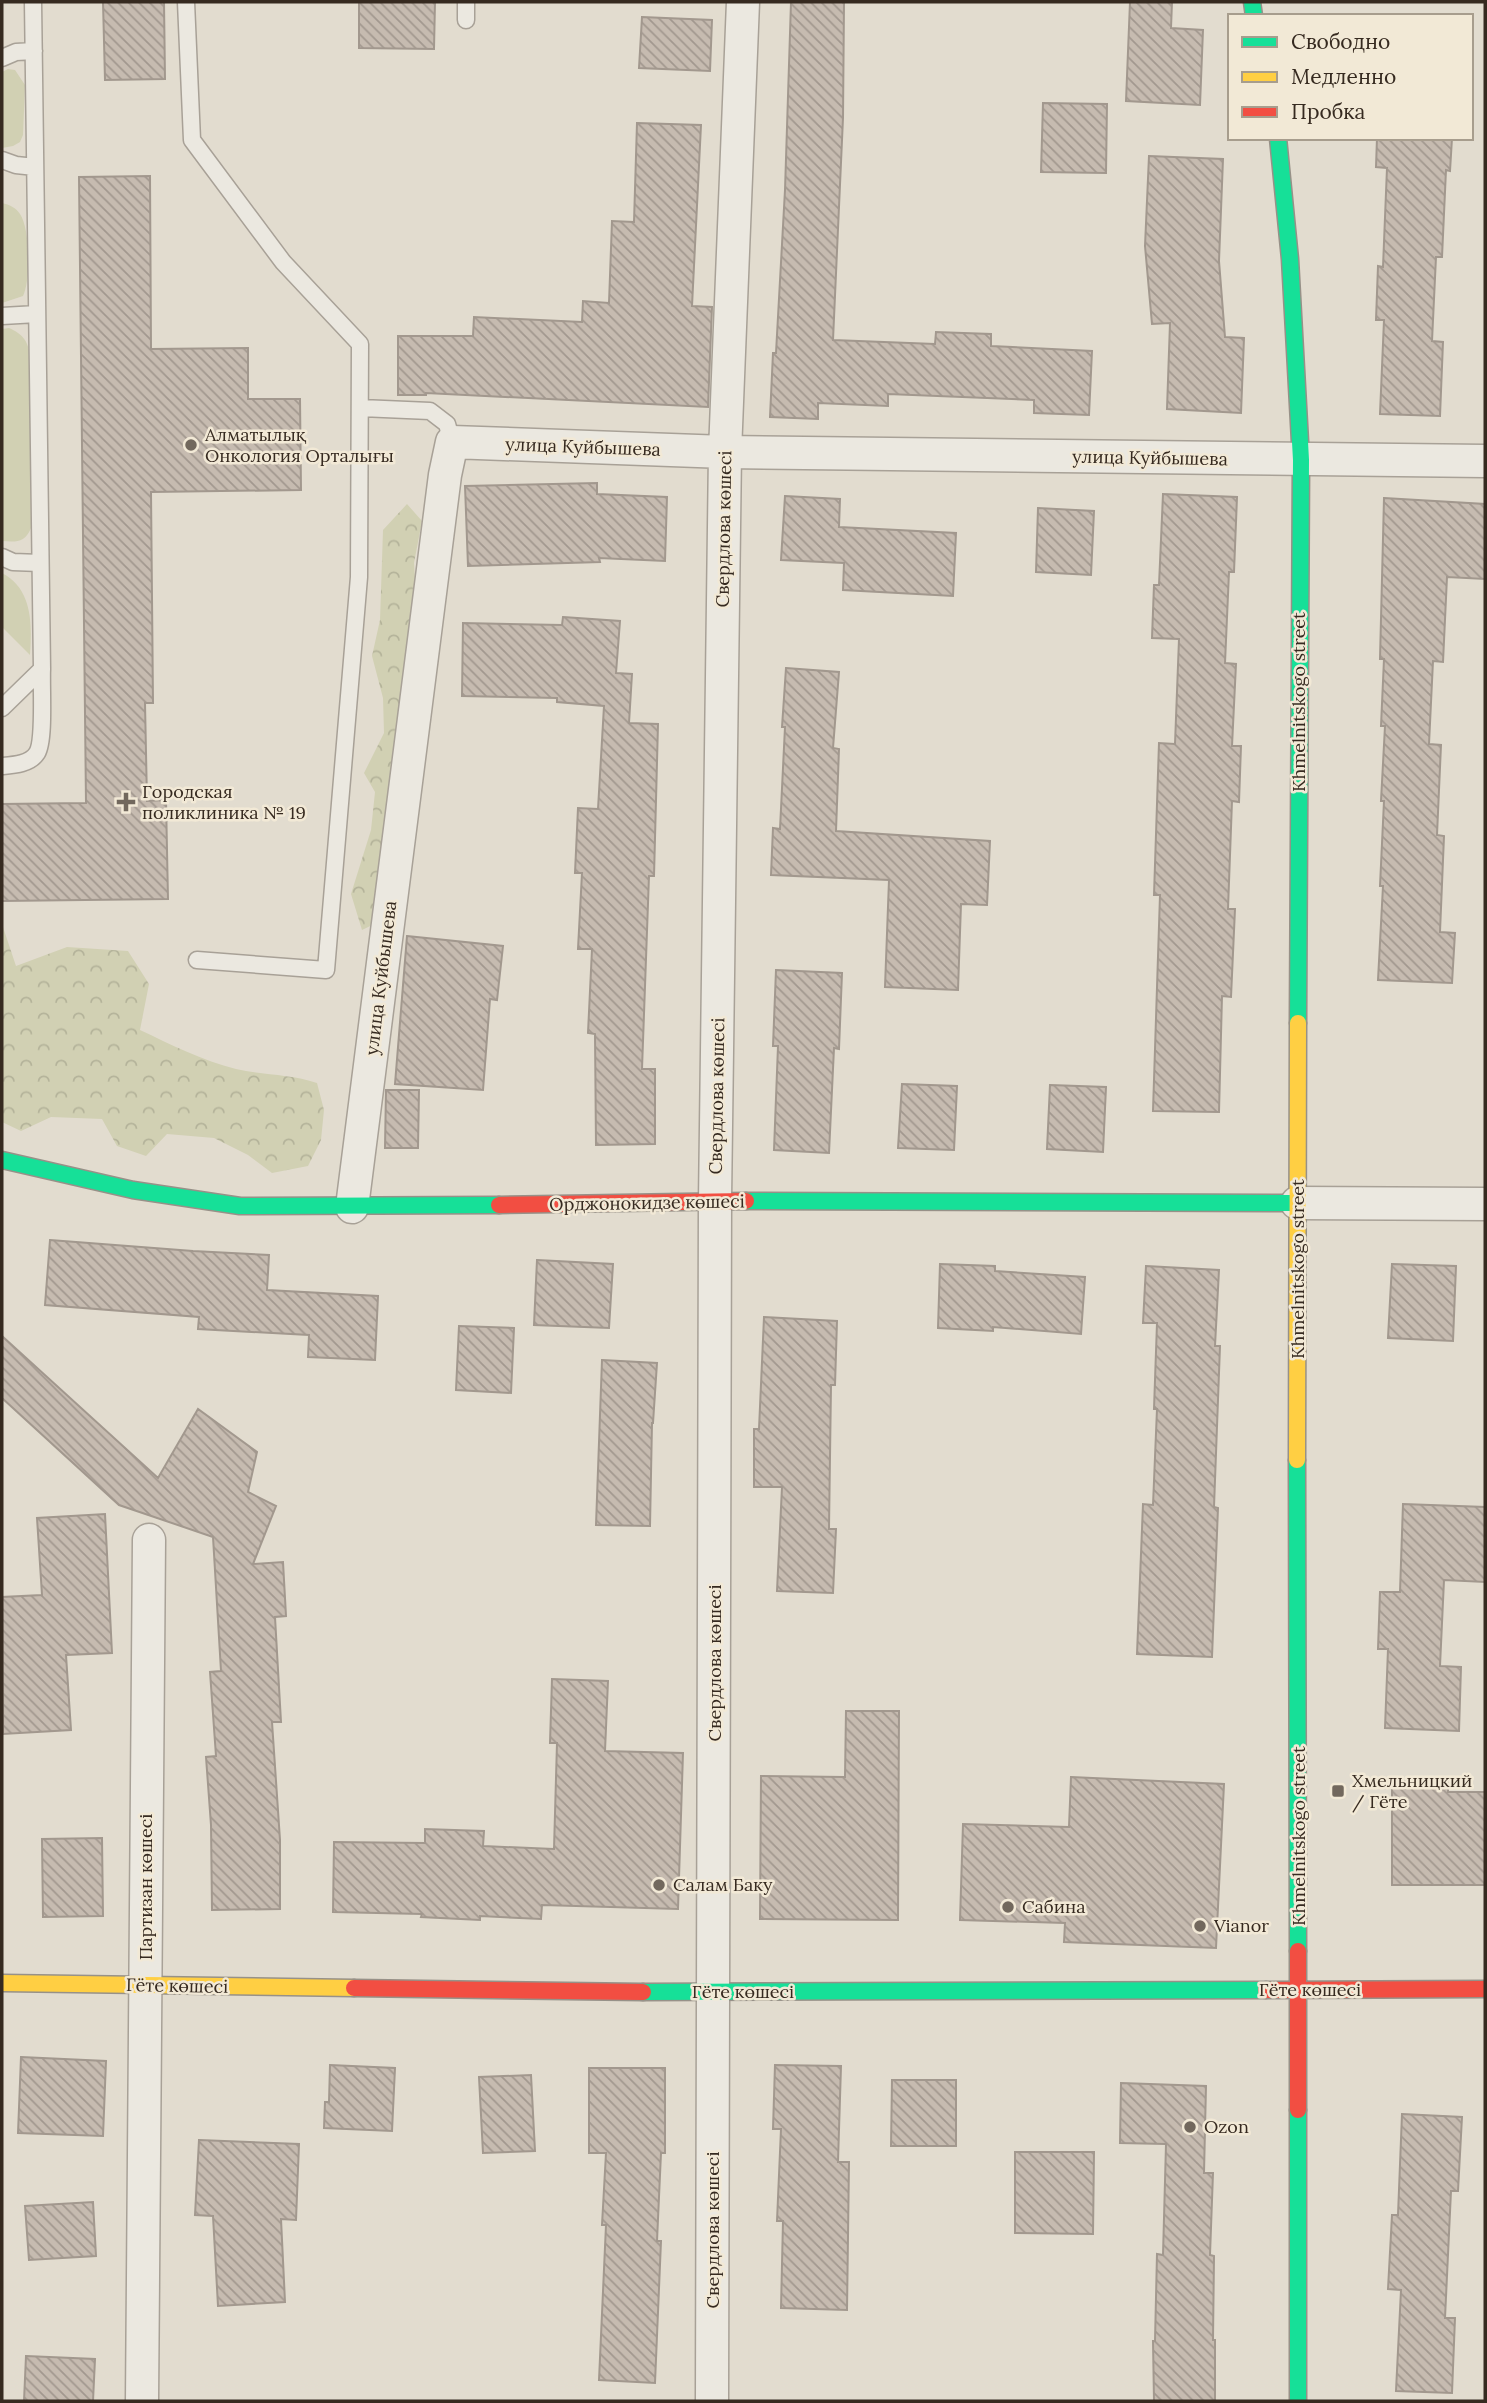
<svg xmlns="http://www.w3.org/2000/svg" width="1487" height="2403" font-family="Lora,serif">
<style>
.green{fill:#d1d0b3}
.forest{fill:url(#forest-crowns)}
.building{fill:url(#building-back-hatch);stroke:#a2988e;stroke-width:2}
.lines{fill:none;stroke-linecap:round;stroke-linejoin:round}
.lane-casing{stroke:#a8a197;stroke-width:19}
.street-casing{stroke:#a8a197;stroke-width:35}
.fast-casing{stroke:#979188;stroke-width:19}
.slow-casing{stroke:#979188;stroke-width:19}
.jam-casing{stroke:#979188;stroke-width:19}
.lane{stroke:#ebe8e0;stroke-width:16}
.street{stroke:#ebe8e0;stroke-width:32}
.fast{stroke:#16e098;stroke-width:16}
.slow{stroke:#ffcf43;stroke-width:16}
.jam{stroke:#f24e42;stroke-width:16}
.poi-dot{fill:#72685d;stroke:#f2e9d6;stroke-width:2.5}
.labels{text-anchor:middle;stroke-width:5;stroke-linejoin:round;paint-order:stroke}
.poi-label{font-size:18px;fill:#362a20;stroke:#f2e9d6;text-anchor:start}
.street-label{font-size:18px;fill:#362a20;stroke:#f2e9d6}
</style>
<defs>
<pattern id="forest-crowns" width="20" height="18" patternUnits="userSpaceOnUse" patternTransform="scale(1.75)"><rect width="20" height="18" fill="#d1d0b3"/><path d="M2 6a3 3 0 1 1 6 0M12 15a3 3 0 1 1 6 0" fill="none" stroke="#b4b39a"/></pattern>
<pattern id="building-back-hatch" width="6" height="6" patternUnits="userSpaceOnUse" patternTransform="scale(1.75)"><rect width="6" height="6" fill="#c6bbb0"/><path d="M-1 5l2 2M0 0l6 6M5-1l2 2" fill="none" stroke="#a2988f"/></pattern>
</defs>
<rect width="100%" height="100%" fill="#e2dccf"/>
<!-- green -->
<path class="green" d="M8,69L15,70L25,85L23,135L20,142L13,146L2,148V72Z
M2,203C10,205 15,207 20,214C30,228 31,280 23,296L2,303Z
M9,328C22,334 27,339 30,354L31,528C25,543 16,542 2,541V329Z
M2,573C33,589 32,625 30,655L2,627Z"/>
<!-- forest -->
<path class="forest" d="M407,504L422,521L414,563L419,639L385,919L362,930L351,894L371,830L375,792L364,773L384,733L383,698L372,656L380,620L383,530Z
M2,924L16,966L67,947L128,951L149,984L140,1030C170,1044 203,1061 236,1069C263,1075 291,1074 317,1083L324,1110L321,1140L308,1166L272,1173L248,1155L214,1138L167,1134L146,1156L117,1146L102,1119L51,1117L21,1131L2,1122Z"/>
<!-- building -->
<path class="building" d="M103,2H164L165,79L105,80Z
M359,2H435L434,49L359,48Z
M791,2H844L843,118L833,340L935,344L936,332L991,334V346L1092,351L1089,415L1034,413V400L888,394V406L818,403V419L770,417L773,353H776L785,190Z
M1130,2H1172L1171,28L1203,30L1200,105L1126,101Z
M642,17L712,20L710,71L639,68Z
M1043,103L1107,104L1106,173L1041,172Z
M637,123L701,125L692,306L712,307L708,407L426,393V395H398V336H473L474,317L582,322L583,301L609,303L612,221L634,222Z
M1377,138H1452L1450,171L1446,170L1442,257H1436L1432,341L1443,342L1440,416L1380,414L1384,320H1376L1378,266L1383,267L1387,168L1376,167Z
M1149,156L1223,159L1219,261L1225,337L1244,338L1241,413L1167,409L1170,323L1152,324L1145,246Z
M150,176L151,349L248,348V399H300L301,490L151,492L153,703H145L147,801L166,800L168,899L2,901V804L86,803L79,177Z
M597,483V494L667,497L665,561L599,558L600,562L468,566L465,486Z
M1163,494L1237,497L1234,572H1229L1225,663L1236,664L1232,746H1241L1239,802L1232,801L1228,909H1235L1231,997L1222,996L1219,1112L1153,1111L1160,895H1154L1159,743L1175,744L1179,639L1152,638L1154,585H1159Z
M785,496L840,499L839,527L956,533L953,596L843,590L844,563L781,560Z
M1384,498L1485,504V579L1447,577L1443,662L1433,661L1429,744L1441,745L1437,835L1444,836L1440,932L1455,933L1452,983L1378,980L1383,886H1380L1384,801H1381L1385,726H1381L1384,659H1380Z
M1038,508L1094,511L1091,575L1036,572Z
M563,617L620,621L616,673L632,674L629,723L658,724L654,876H649L642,1069H655V1144L596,1145L595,1034L588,1033L592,949H578L582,873H575L578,808L598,809L604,706L557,702V698L462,696L463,623L562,625Z
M786,668L839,672L833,748L839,749L836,831L990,841L987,905L961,904L958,990L885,987L889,880L771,875L773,828L780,829L785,727H782Z
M407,936L503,946L497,1000L490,999L483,1090L395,1084Z
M776,970L842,973L839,1049L834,1048L829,1153L774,1150L778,1046H773Z
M902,1084L957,1086L954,1150L898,1148Z
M1050,1085L1106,1087L1103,1152L1047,1149Z
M386,1090H419L418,1148H385Z
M50,1240L193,1251L269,1255L267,1290L378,1296L375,1360L308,1357L309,1335L198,1329L199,1317L45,1305Z
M537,1260L613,1264L609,1328L534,1325Z
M940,1264L995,1266V1271L1085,1277L1081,1334L993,1327V1331L938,1328Z
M1392,1264L1456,1266L1453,1341L1388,1338Z
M1146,1266L1219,1270L1215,1346H1220L1214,1507L1218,1508L1212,1657L1137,1654L1143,1504L1153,1505L1157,1409H1154L1157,1323H1143Z
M764,1317L837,1321L835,1385H831L829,1529H836L833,1593L777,1591L782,1487H754V1429H759Z
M459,1326L514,1328L511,1393L456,1390Z
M2,1336L158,1478L198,1409L257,1452L248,1492L276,1506L253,1564L283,1562L286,1616L275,1617L281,1722H272L280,1840V1909L212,1910L211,1825L206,1757L216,1756L210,1672L221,1671L213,1537L119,1505L2,1398Z
M602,1360L657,1363L653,1423H652L650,1526L596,1525Z
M1403,1504L1485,1507V1582L1444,1580L1440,1666L1461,1667L1459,1731L1385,1728L1388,1649H1378L1380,1592H1400Z
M105,1514L112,1653L66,1655L71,1730L3,1734L2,1597L42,1595L37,1518Z
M552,1679L608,1681L605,1751L683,1753L678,1909L542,1905L541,1919L480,1916V1920L421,1917L422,1914L333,1912L334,1842L425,1843V1829L484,1831L483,1846L554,1849L557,1743H550Z
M846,1711H899L898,1920L760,1919L761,1776L845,1777Z
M1071,1777L1224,1784L1216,1948L1064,1942L1065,1923L960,1920L963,1824L1069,1827Z
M1392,1781H1448V1792H1485V1885H1392Z
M102,1838L103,1916L43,1917L42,1839Z
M21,2057L106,2061L103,2136L18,2133Z
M330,2065L395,2068L392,2131L324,2128L325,2102H329Z
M775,2065L841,2066L838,2162H849L847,2310L781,2308L783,2221H777L781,2129H773Z
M589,2068H665V2153H661L657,2241H661L655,2383L599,2380L606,2225H602L606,2153H589Z
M531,2075L535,2151L483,2153L479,2077Z
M892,2080H956V2146H891Z
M1121,2083L1206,2086L1204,2173H1213L1210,2255L1214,2256L1213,2340H1215V2401H1154L1153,2341H1155L1157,2254L1163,2255L1166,2144L1120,2143Z
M1402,2114L1462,2117L1458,2191H1451L1445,2318H1455L1452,2393L1396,2391L1401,2290L1388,2289L1392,2215H1398Z
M199,2140L299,2144L296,2220L281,2219L285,2302L218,2306L213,2216L195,2215Z
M1015,2152H1094L1093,2234L1015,2233Z
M93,2202L96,2256L29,2260L25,2206Z
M26,2356L95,2359L93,2401H24Z"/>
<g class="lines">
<!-- lane casing -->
<g class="lane-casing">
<path id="lane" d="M186,2L192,140L283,262L360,344L359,577L326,970L197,960
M466,20V2
M2,58L16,52L34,51
M2,160L16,165L35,167
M2,316L37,314
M361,408L430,411L447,424L452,442
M2,557L13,562L40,563
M2,708L42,669L33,2
M2,766C14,765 30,764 37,753C45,740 41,686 42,669"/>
</g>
<!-- street casing -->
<g class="street-casing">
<path id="street" d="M1297,1203L1485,1204
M352,1207L445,475L452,442L725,452L1485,461
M142,2401L149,1540
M712,2401L715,1201L725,452L743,2"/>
</g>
<!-- fast casing -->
<g class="fast-casing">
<path id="fast" d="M1252,2L1254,16
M1278,138L1290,259L1301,460L1298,1023
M2,1160L133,1190L240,1206L499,1205
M746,1201L1297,1203
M1297,1460L1298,1951
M643,1992L1266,1990
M1298,2110V2401"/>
</g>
<!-- slow casing -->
<g class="slow-casing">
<path id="slow" d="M1297,1460L1298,1023
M2,1983L354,1988"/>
</g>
<!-- jam casing -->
<g class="jam-casing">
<path id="jam" d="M499,1205L746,1201
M1298,1951V2110
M354,1988L643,1992
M1266,1990L1485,1989"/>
</g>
<!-- lane -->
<use href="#lane" class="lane"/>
<!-- street -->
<use href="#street" class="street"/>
<!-- fast -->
<use href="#fast" class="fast"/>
<!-- slow -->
<use href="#slow" class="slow"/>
<!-- jam -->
<use href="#jam" class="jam"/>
</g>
<!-- markers -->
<g class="poi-dot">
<circle cx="191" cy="445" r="7"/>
<path d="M122.5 791.5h7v7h7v7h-7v7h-7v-7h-7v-7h7z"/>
<rect x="1331" y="1784" width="14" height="14" rx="3.5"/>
<circle cx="659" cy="1885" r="7"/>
<circle cx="1008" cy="1907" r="7"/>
<circle cx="1200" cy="1926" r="7"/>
<circle cx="1190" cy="2127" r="7"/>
</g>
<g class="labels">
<!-- poi labels -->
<g class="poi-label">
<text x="205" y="441">Алматылық<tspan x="205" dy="21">Онкология Орталығы</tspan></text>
<text x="142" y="798">Городская<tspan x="142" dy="21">поликлиника № 19</tspan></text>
<text x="1352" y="1787">Хмельницкий<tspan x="1352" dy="21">/ Гёте</tspan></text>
<text x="673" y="1891">Салам Баку</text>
<text x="1022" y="1913">Сабина</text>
<text x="1214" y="1932">Vianor</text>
<text x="1204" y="2133">Ozon</text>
</g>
<!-- street labels -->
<g class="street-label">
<text transform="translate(583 447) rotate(2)" y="6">улица Куйбышева</text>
<text transform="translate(1150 458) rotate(1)" y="6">улица Куйбышева</text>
<text transform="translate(724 529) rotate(-89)" y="6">Свердлова көшесі</text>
<text transform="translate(1299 702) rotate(-90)" y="6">Khmelnitskogo street</text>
<text transform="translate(381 978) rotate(-83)" y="6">улица Куйбышева</text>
<text transform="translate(717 1096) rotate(-89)" y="6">Свердлова көшесі</text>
<text transform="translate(647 1203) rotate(-1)" y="6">Орджонокидзе көшесі</text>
<text transform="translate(1298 1269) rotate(-90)" y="6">Khmelnitskogo street</text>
<text transform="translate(715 1663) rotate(-90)" y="6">Свердлова көшесі</text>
<text transform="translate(1299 1836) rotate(-90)" y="6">Khmelnitskogo street</text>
<text transform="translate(146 1887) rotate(-90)" y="6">Партизан көшесі</text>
<text transform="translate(177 1986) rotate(1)" y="6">Гёте көшесі</text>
<text x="1310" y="1996">Гёте көшесі</text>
<text x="743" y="1998">Гёте көшесі</text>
<text transform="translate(713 2230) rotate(-90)" y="6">Свердлова көшесі</text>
</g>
</g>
<!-- border -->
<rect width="1487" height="2403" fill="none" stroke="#362a20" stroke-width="7"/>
<!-- legend -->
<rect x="1228" y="14" width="245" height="126" fill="#f2e9d6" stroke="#a79d8d" stroke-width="2"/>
<rect x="1242" y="37" width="35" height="10" fill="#16e098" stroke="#a79d8d" stroke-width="2"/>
<text x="1291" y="49" font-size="21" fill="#362a20">Свободно</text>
<rect x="1242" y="72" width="35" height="10" fill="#ffcf43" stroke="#a79d8d" stroke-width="2"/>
<text x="1291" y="84" font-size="21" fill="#362a20">Медленно</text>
<rect x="1242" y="107" width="35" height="10" fill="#f24e42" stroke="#a79d8d" stroke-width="2"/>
<text x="1291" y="119" font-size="21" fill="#362a20">Пробка</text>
</svg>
